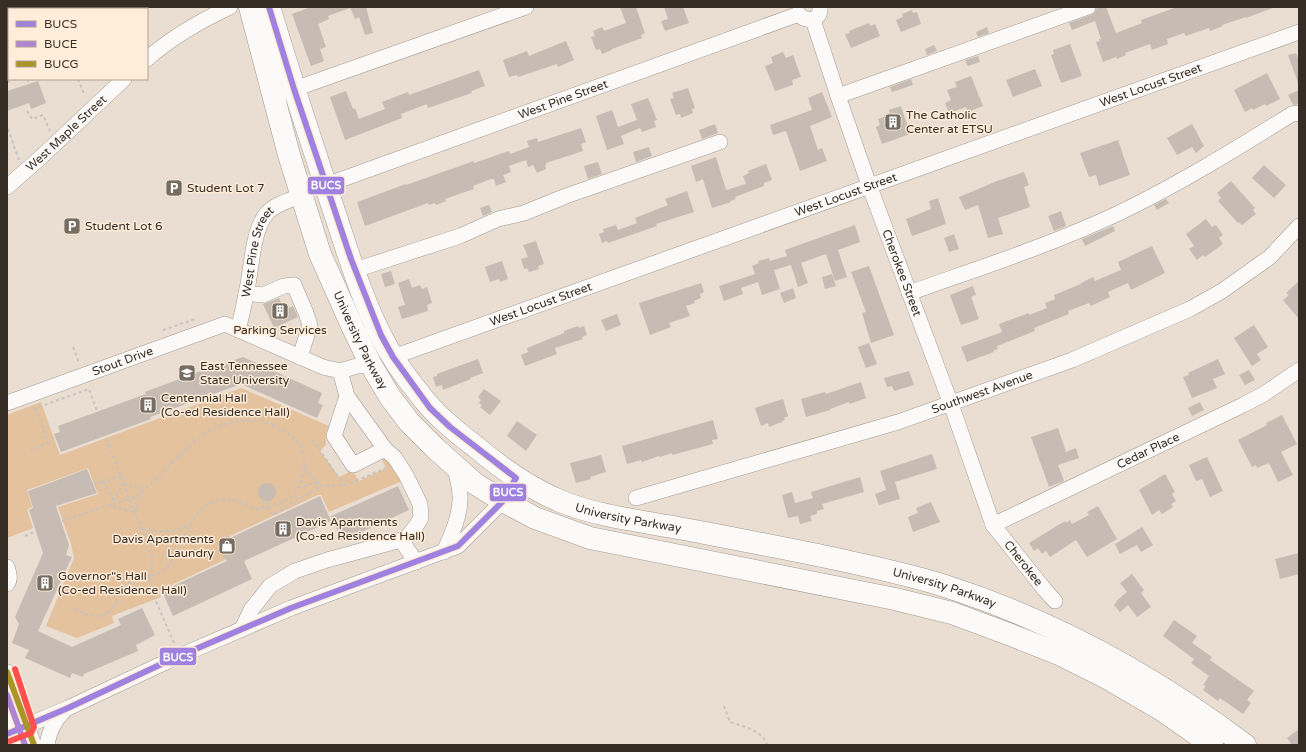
<svg xmlns="http://www.w3.org/2000/svg" width="1306" height="752" font-family="'Varela Round',sans-serif">
<style>
.green{fill:#e3c29d}
.building{fill:#c6bcb3}
.lines{fill:none;stroke-linecap:round;stroke-linejoin:round}
.minor-casing{stroke:#a39a91;stroke-width:16}
.highway-casing{stroke:#a39a91;stroke-width:23}
.path{stroke:#c7c3c0;stroke-width:2;stroke-dasharray:3 3;stroke-linecap:butt}
.minor{stroke:#fcfaf8;stroke-width:15}
.highway{stroke:#fcfaf8;stroke-width:22}
.bus-1-casing{stroke:#ffedda;stroke-width:9}
.bus-2-casing{stroke:#ffedda;stroke-width:9}
.bus-3-casing{stroke:#ffedda;stroke-width:9}
.bus-4-casing{stroke:#ffedda;stroke-width:9}
.bus-1{stroke:#9f81df;stroke-width:6}
.bus-2{stroke:#ae84d3;stroke-width:6}
.bus-3{stroke:#a99528;stroke-width:6}
.bus-4{stroke:#ff5050;stroke-width:6}
.labels{text-anchor:middle;stroke-width:3;stroke-linejoin:round;paint-order:stroke}
.street-label{font-size:12px;fill:#362e25;stroke:#ffedda}
.poi-label{font-size:12px;fill:#362e25;stroke:#ffedda;text-anchor:start}
.line-badge{stroke:#ffedda;stroke-width:1.5}
.badge-label{font-size:11px;text-anchor:middle;font-weight:bold;fill:#fff}
</style>
<rect width="100%" height="100%" fill="#eaded2"/>
<!-- green -->
<path class="green" d="M241,388L329,426L326,432V445L320,451L339,477L351,471L354,473L359,481L386,468L382,460L383,458L394,466L402,481L329,512L321,495H318L230,536L239,553L159,591L161,597L112,616L114,623L77,638L46,626L74,558L71,544L58,507L98,494L88,468L27,490L32,507L27,510L33,528L7,538V415L41,402L60,455Z"/>
<!-- building -->
<path class="building" d="M311,7H349L350,8L328,16L329,19L318,24L326,47L320,49L324,61L311,66L292,14Z
M350,7H366L373,33L365,35L359,17L355,19Z
M620,7H636L645,33L641,35L642,38L612,49V50L602,54L600,49L596,50L591,37L595,36L593,31L602,27L604,31L626,23Z
M664,7H683L689,23L665,31L661,21L668,19Z
M1097,7H1106L1116,33L1142,23L1141,20L1177,7L1273,8L1246,18V17L1222,25L1223,26L1210,31L1209,28L1186,36L1184,33L1167,39L1168,44L1152,50L1150,44L1125,53L1126,55L1117,59L1116,57L1103,62L1096,42L1100,41L1099,39H1101L1095,21L1072,30L1069,23L1091,15L1095,12Z
M912,10L913,13L917,12L921,24L901,32L896,20L903,17L902,14Z
M869,23L870,26L875,24L880,36L851,48L845,34L850,33L849,31Z
M987,27L989,33L978,37L976,32Z
M566,41L574,60L558,67L557,64L518,77L517,75L509,77L503,60L527,51L529,56Z
M1070,44L1082,76L1061,83L1051,55L1054,54L1053,50Z
M934,45L937,51L927,55L925,49Z
M783,52L786,58L793,55L801,77L792,80L793,85L775,91L765,66L773,63L771,57Z
M1296,53L1299,60V83H1298L1288,55Z
M978,56L980,62L968,66L965,60Z
M1035,69L1042,86L1013,97L1006,80Z
M479,70L485,86L471,91L472,93L428,108L427,104L401,114L402,118L345,140L330,97L346,91L353,109L355,108L359,119L385,109L382,102L408,92L409,95Z
M1267,73L1280,99L1266,106L1265,104L1253,110L1252,108L1245,112L1234,90Z
M971,76L983,106L968,112L966,107L949,113L945,103L951,100L947,90L957,87L955,82Z
M911,79L913,85L892,92L890,87Z
M38,81L46,103L31,109L29,103L7,111V91Z
M688,88L695,108L692,109L693,113L681,118L680,114L676,115L670,99L674,98L672,93Z
M1299,90V104L1293,105L1288,95Z
M822,92L832,117L810,126L818,150L822,148L827,161L800,171L786,131L773,135L770,125L812,110L808,98Z
M648,98L657,120L654,121L656,127L642,132L640,128L621,136L624,144L607,150L596,116L612,110L618,127L637,120L631,104Z
M901,106L910,134L882,144L876,127L880,125L878,119L886,116L885,114L890,113L889,110Z
M715,124L718,133L702,139L699,130Z
M1192,124L1204,146L1196,153L1192,147L1177,155L1167,138Z
M581,128L586,142L581,144L583,151L546,163V165H545L546,169L537,173L533,165L528,167L526,160L509,166L511,172L503,175L506,182L496,186L494,179H491L473,186L474,189L445,199L446,201L436,205L435,203L429,205L428,203L365,226L357,202L406,184V185L474,161V163L509,151L510,154L529,147L527,141L537,138L538,142Z
M1118,140L1130,175L1099,186L1096,175L1089,177L1080,153Z
M649,147L652,156L636,162L633,152Z
M716,157L726,190L746,184L743,176L749,173L748,171L766,164L772,180L764,183V186L735,197L736,199L730,201L731,202L712,208L703,179L696,182L691,166Z
M598,162L602,174L588,179L584,166Z
M1264,165L1286,185L1274,198L1252,178Z
M1024,172L1029,185L1024,187L1030,207L998,218L1003,234L988,238L978,205L965,210L959,197L997,181Z
M1231,181L1255,208L1253,210L1256,214L1242,225L1239,222L1238,223L1218,201L1221,198L1217,193Z
M687,191L694,212L656,224L657,226L634,234L608,243L607,241L602,243L599,234L604,232L603,229L616,225L618,230L637,223L635,218L668,205L665,199Z
M938,198L946,224L912,236L906,219L931,209L929,201Z
M1166,199L1169,203L1157,210L1154,205Z
M489,205L492,212L483,216L480,208Z
M1061,211L1066,226L1054,231L1048,216Z
M1206,219L1212,227L1216,225L1223,235L1219,238L1223,244L1205,257L1203,255L1197,260L1189,249L1194,246L1186,234Z
M855,225L860,242L838,250L847,277L835,281L826,254L801,263L808,283L798,287L791,265L774,270L780,289L762,295L758,282L741,288L743,294L724,301L719,286L755,274L752,266L759,263L758,261L769,258L770,261L787,256L785,250Z
M1113,226L1115,231L1085,246L1082,239Z
M954,234L959,249L949,252L944,238Z
M536,241L544,264L538,266L539,269L529,272L527,268L524,269L521,259L528,257L523,245Z
M1152,246L1165,273L1131,290L1128,283L1108,292L1110,297L1091,306L1089,303L1068,311L1069,314L1034,328L1035,331L997,346L998,349L993,351L994,352L967,362L961,347L1002,332L999,324L1029,313V315L1047,308L1045,303L1055,299L1054,295L1081,284V283L1093,277L1095,281L1121,270L1118,262Z
M502,261L508,279L500,282L499,279L490,282L485,267Z
M869,266L894,335L871,343L862,313L866,312L851,272Z
M391,271L395,284L385,287L381,274Z
M832,274L836,286L825,289L822,277Z
M409,279L412,288L420,285L422,289L427,287L432,303L427,305L428,311L402,319L398,307L405,305L398,283Z
M1299,281V319L1283,300L1289,295L1286,293Z
M701,283L704,292L700,294L701,298L694,301L695,303L686,306L690,316L669,323L671,327L650,335L639,303Z
M973,286L976,295L971,297L979,319L961,325L950,295Z
M793,288L796,298L784,303L780,293Z
M279,298L284,310L293,306L298,317L274,328L263,304Z
M617,314L621,325L606,331L601,320Z
M1254,325L1268,347L1257,354L1261,360L1252,366L1234,338Z
M578,326L579,328L584,326L587,335L582,337L583,339L555,348L557,354L525,366L521,355L528,352L527,348L564,333V331Z
M869,343L877,364L866,368L858,347Z
M243,357L322,393L318,403L323,405L317,418L241,384L150,417L151,419L61,452L54,434L60,432L58,426L146,394L145,392L182,378L180,373L193,368L195,373Z
M478,359L483,373L470,378L471,379L443,390L442,385L436,387L433,377L437,376V374Z
M1218,359L1225,374L1213,379L1217,388L1192,398L1183,377L1189,375L1188,373Z
M1249,370L1255,380L1245,385L1239,375Z
M909,371L914,385L894,391L892,386L887,387L884,378Z
M861,382L866,398L850,404L849,402L830,409V410L806,417L801,399L825,392L826,394Z
M484,389L501,401L490,415L480,407L482,405L479,403L481,400L478,397Z
M783,399L788,416L784,418L785,420L782,421V422L769,427L768,423L761,426L755,408Z
M1200,402L1204,410L1192,416L1188,408Z
M1282,415L1297,444L1281,452L1293,475L1278,482L1269,463L1257,468L1256,465L1252,467L1238,440L1267,425L1266,423Z
M713,420L718,439L712,440L713,444L672,455V453L660,457L659,456L642,462L641,460L627,464L622,446Z
M517,421L537,435L526,451L507,436Z
M1058,428L1066,452L1076,448L1079,458L1058,465L1064,481L1049,487L1031,437Z
M932,454L937,469L895,482L900,499L879,505L875,494L886,490L880,471Z
M601,455L606,472L590,477L591,479L576,483L570,463Z
M1207,457L1223,491L1210,497L1202,479L1196,481L1189,465Z
M87,469L97,493L56,506L69,545L66,555L72,557L38,631L72,647L121,625L118,619L142,608L155,635L136,645L138,651L84,674L83,677L72,673L70,678L25,658L29,650L12,643L19,624L15,617L43,553L29,510L33,508L28,491Z
M1165,474L1175,492L1172,494L1176,501L1171,504L1173,507L1162,514L1159,510L1152,515L1139,490Z
M860,477L864,492L822,504L824,509L817,511V514L810,516L812,521L800,524L798,516L788,518L782,495L792,492L795,503L813,498L811,492Z
M258 492a9 9 0 1 1 18 0a9 9 0 1 1-18 0Z
M398,486L409,510L342,541L331,516Z
M320,496L331,521L244,561L252,579L173,616L162,591L227,561L217,543L229,536L230,538Z
M931,502L940,522L913,532L908,517L918,513L916,508Z
M1098,506L1117,539L1087,557L1076,540L1050,557L1046,551L1042,554L1038,548L1034,551L1029,543L1065,521L1066,523L1070,520L1072,524L1089,515L1087,512Z
M1142,527L1153,545L1141,552L1137,545L1120,554L1115,544Z
M1299,553V574L1280,579L1275,559Z
M1132,574L1144,590L1141,593L1151,607L1137,617L1128,605L1120,612L1114,605L1117,602L1116,601L1127,592L1120,583Z
M1174,620L1197,636L1192,643L1212,657L1210,660L1254,691L1247,700L1251,703L1243,714L1220,698L1218,701L1203,690L1206,686L1203,685L1209,676L1191,663L1194,659L1163,636Z
M1299,729V745H1292L1287,738Z"/>
<g class="lines">
<!-- minor casing -->
<g class="minor-casing">
<g id="minor">
<path d="M803,18C813,22 821,17 820,7"/>
<path id="s1" d="M813,20L838,96L869,185L951,404L993,525L1045,590L1055,601"/>
<path d="M147,59C172,37 200,21 230,7"/>
<path d="M286,92L526,7"/>
<path d="M838,96L1088,7"/>
<path id="s2" d="M326,185L799,14"/>
<path id="s3" d="M7,187L40,158L124,79"/>
<path d="M355,270L460,236L498,219L524,213L566,196L720,142"/>
<path d="M246,293L263,295L284,286L294,285L306,313L310,325L300,357"/>
<path d="M909,293C979,268 1051,245 1119,213C1179,184 1236,149 1292,114L1299,113"/>
<path id="s4" d="M238,330C242,315 245,300 248,284C252,264 253,229 267,213C275,204 290,200 302,195"/>
<path id="s5" d="M393,357L1299,32"/>
<path d="M340,371L347,396L385,449L395,458L406,475L420,504L421,518L416,526L408,536L401,540"/>
<path d="M347,396L334,436L353,465L385,449"/>
<path id="s6" d="M7,403L225,324L323,367L340,371L357,366L371,365"/>
<path id="s7" d="M636,498L898,422L1072,360L1190,309L1222,291L1270,257L1299,226"/>
<path id="s8" d="M993,525L1243,405L1264,394L1299,370"/>
<path d="M444,552C451,536 459,519 460,501C461,490 457,478 455,467"/>
<path d="M7,567C9,573 11,579 7,584"/>
<path d="M242,629L251,610L270,586L295,571L327,560L401,540L416,562"/>
<path d="M7,672L34,745"/>
<path d="M7,707L19,745"/>
<path d="M7,734L68,708L168,661L291,608L458,546L503,501"/>
<path d="M47,745C49,731 54,721 64,711"/>
</g>
</g>
<!-- highway casing -->
<g class="highway-casing">
<g id="highway">
<path id="s9" d="M250,7L289,155L320,254L353,328L371,365L390,397L409,422L435,448L474,483L503,501L535,518L590,538L895,599L952,613L1011,635L1059,654L1107,678L1162,710L1212,745"/>
<path id="s10" d="M269,7C289,73 310,139 332,205C347,249 360,295 381,336C391,356 404,375 418,392C434,414 455,431 476,447C502,469 529,488 560,501C599,517 642,521 684,529C736,539 789,549 841,560C876,568 911,575 945,586C1054,621 1154,676 1245,745"/>
</g>
</g>
<!-- path -->
<path class="path" d="M27,79L29,84
M78,79L85,96
M7,82L16,79
M27,111L32,119L43,115L50,131
M8,129L19,160
M163,330L195,319L196,321
M73,347L79,363
M312,439L339,478L351,483L386,468
M30,451L48,443L36,408L89,389L97,411
M304,468L321,486L346,485V481
M94,484L104,481
M123,484L144,489L135,512L110,506Z
M298,488L309,484H318
M113,500L104,481L121,476
M268,507L273,515L321,486
M263,508L261,506L263,502H268L271,506
M62,521L129,499L106,437
M142,529C159,532 175,534 191,524
M25,536L34,532
M74,609C83,613 94,618 104,615C116,611 117,594 126,586C139,576 156,580 168,566C177,552 192,516 204,507C213,500 225,498 236,501C243,503 250,509 258,509C265,509 273,505 279,503C285,501 290,499 294,494C301,485 304,474 304,463C303,447 300,442 287,433C258,412 224,419 197,439L139,495L129,499L149,545L152,555V566L150,578L151,590L174,643
M724,706L730,722C742,726 764,731 767,745"/>
<!-- minor -->
<use href="#minor" class="minor"/>
<!-- highway -->
<use href="#highway" class="highway"/>
<!-- bus-1 casing -->
<g class="bus-1-casing">
<path id="bus-1" d="M7,734L68,708L168,661L291,608L458,546L503,501L516,478L450,427L430,408L393,357L381,335L351,259L294,89L269,7"/>
</g>
<!-- bus-2 casing -->
<g class="bus-2-casing">
<path id="bus-2" d="M7,695L25,745"/>
</g>
<!-- bus-3 casing -->
<g class="bus-3-casing">
<path id="bus-3" d="M7,672L34,745"/>
</g>
<!-- bus-4 casing -->
<g class="bus-4-casing">
<path id="bus-4" d="M10,741L31,733L34,727L15,669"/>
</g>
<!-- bus-1 -->
<use href="#bus-1" class="bus-1"/>
<!-- bus-2 -->
<use href="#bus-2" class="bus-2"/>
<!-- bus-3 -->
<use href="#bus-3" class="bus-3"/>
<!-- bus-4 -->
<use href="#bus-4" class="bus-4"/>
</g>
<!-- icons -->
<defs>
<g id="building-square" transform="scale(0.9)"><rect x="-9" y="-9" width="18" height="18" rx="4" fill="#756c62" stroke="#ffedda"/><path d="M-4-6H4V6H1V3H-1V6H-4ZM-2.5-4.3h1.7v1.8h-1.7ZM.8-4.3h1.7v1.8H.8ZM-2.5-1h1.7V.8h-1.7ZM.8-1h1.7V.8H.8Z" fill="#fff"/></g>
<g id="parking-square" transform="scale(0.9)"><rect x="-9" y="-9" width="18" height="18" rx="4" fill="#756c62" stroke="#ffedda"/><path d="M-3.5-5.5H1a3.5 3.5 0 0 1 0 7H-1V5.5H-3.5ZM-1-3.4V-.6H.8a1.4 1.4 0 0 0 0-2.8Z" fill="#fff"/></g>
<g id="university-square" transform="scale(0.9)"><rect x="-9" y="-9" width="18" height="18" rx="4" fill="#756c62" stroke="#ffedda"/><path d="M0-5L7-2L0 1L-7-2ZM-4 1L0 2.5L4 1V4Q0 6-4 4Z" fill="#fff"/></g>
<g id="shop-square" transform="scale(0.9)"><rect x="-9" y="-9" width="18" height="18" rx="4" fill="#756c62" stroke="#ffedda"/><path d="M-5-2.5h2.3a2.7 3.5 0 0 1 5.4 0H5L5.5 6h-11ZM-1.5-2.5h3a1.5 2.3 0 0 0-3 0Z" fill="#fff"/></g>
</defs>
<g fill-rule="evenodd">
<use href="#building-square" x="893" y="122"/>
<use href="#parking-square" x="174" y="188"/>
<use href="#parking-square" x="72" y="226"/>
<use href="#building-square" x="280" y="311"/>
<use href="#university-square" x="187" y="373"/>
<use href="#building-square" x="148" y="405"/>
<use href="#building-square" x="283" y="529"/>
<use href="#shop-square" x="227" y="546"/>
<use href="#building-square" x="45" y="583"/>
</g>
<g class="labels">
<!-- street labels -->
<g class="street-label">
<text dy="4" stroke="none"><textPath href="#s5" startOffset="805">West Locust Street</textPath></text>
<text dy="4" stroke="none"><textPath href="#s2" startOffset="252">West Pine Street</textPath></text>
<text dy="4" stroke="none"><textPath href="#s3" startOffset="80">West Maple Street</textPath></text>
<text dy="4" stroke="none"><textPath href="#s5" startOffset="481">West Locust Street</textPath></text>
<text dy="4" stroke="none"><textPath href="#s4" startOffset="81">West Pine Street</textPath></text>
<text dy="4" stroke="none"><textPath href="#s1" startOffset="268">Cherokee Street</textPath></text>
<text dy="4" stroke="none"><textPath href="#s5" startOffset="157">West Locust Street</textPath></text>
<text dy="4" stroke="none"><textPath href="#s9" startOffset="352">University Parkway</textPath></text>
<text dy="4" stroke="none"><textPath href="#s6" startOffset="123">Stout Drive</textPath></text>
<text dy="4" stroke="none"><textPath href="#s7" startOffset="362">Southwest Avenue</textPath></text>
<text dy="4" stroke="none"><textPath href="#s8" startOffset="172">Cedar Place</textPath></text>
<text dy="4" stroke="none"><textPath href="#s10" startOffset="666">University Parkway</textPath></text>
<text dy="4" stroke="none"><textPath href="#s1" startOffset="585">Cherokee</textPath></text>
<text dy="4" stroke="none"><textPath href="#s10" startOffset="990">University Parkway</textPath></text>
</g>
<!-- poi labels -->
<g class="poi-label">
<text x="906" y="119">The Catholic<tspan x="906" dy="14">Center at ETSU</tspan></text>
<text x="187" y="192">Student Lot 7</text>
<text x="85" y="230">Student Lot 6</text>
<text x="280" y="334" text-anchor="middle">Parking Services</text>
<text x="200" y="370">East Tennessee<tspan x="200" dy="14">State University</tspan></text>
<text x="161" y="402">Centennial Hall<tspan x="161" dy="14">(Co-ed Residence Hall)</tspan></text>
<text x="296" y="526">Davis Apartments<tspan x="296" dy="14">(Co-ed Residence Hall)</tspan></text>
<text x="214" y="543" text-anchor="end">Davis Apartments<tspan x="214" dy="14">Laundry</tspan></text>
<text x="58" y="580">Governor"s Hall<tspan x="58" dy="14">(Co-ed Residence Hall)</tspan></text>
</g>
</g>
<g class="line-badge">
<rect x="307" y="176" width="38" height="19" rx="4" fill="#9f81df"/>
<rect x="489" y="483" width="38" height="19" rx="4" fill="#9f81df"/>
<rect x="159" y="647" width="38" height="19" rx="4" fill="#9f81df"/>
</g>
<g class="badge-label">
<text x="326" y="189">BUCS</text>
<text x="508" y="496">BUCS</text>
<text x="178" y="661">BUCS</text>
</g>
<!-- border -->
<rect width="1306" height="752" fill="none" stroke="#362e25" stroke-width="16"/>
<!-- legend -->
<rect x="8" y="8" width="140" height="72" fill="#ffedda" stroke="#afa192"/>
<rect x="16" y="21" width="20" height="6" fill="#9f81df" stroke="#afa192"/>
<text x="44" y="28" font-size="12" fill="#362e25">BUCS</text>
<rect x="16" y="41" width="20" height="6" fill="#ae84d3" stroke="#afa192"/>
<text x="44" y="48" font-size="12" fill="#362e25">BUCE</text>
<rect x="16" y="61" width="20" height="6" fill="#a99528" stroke="#afa192"/>
<text x="44" y="68" font-size="12" fill="#362e25">BUCG</text>
</svg>
